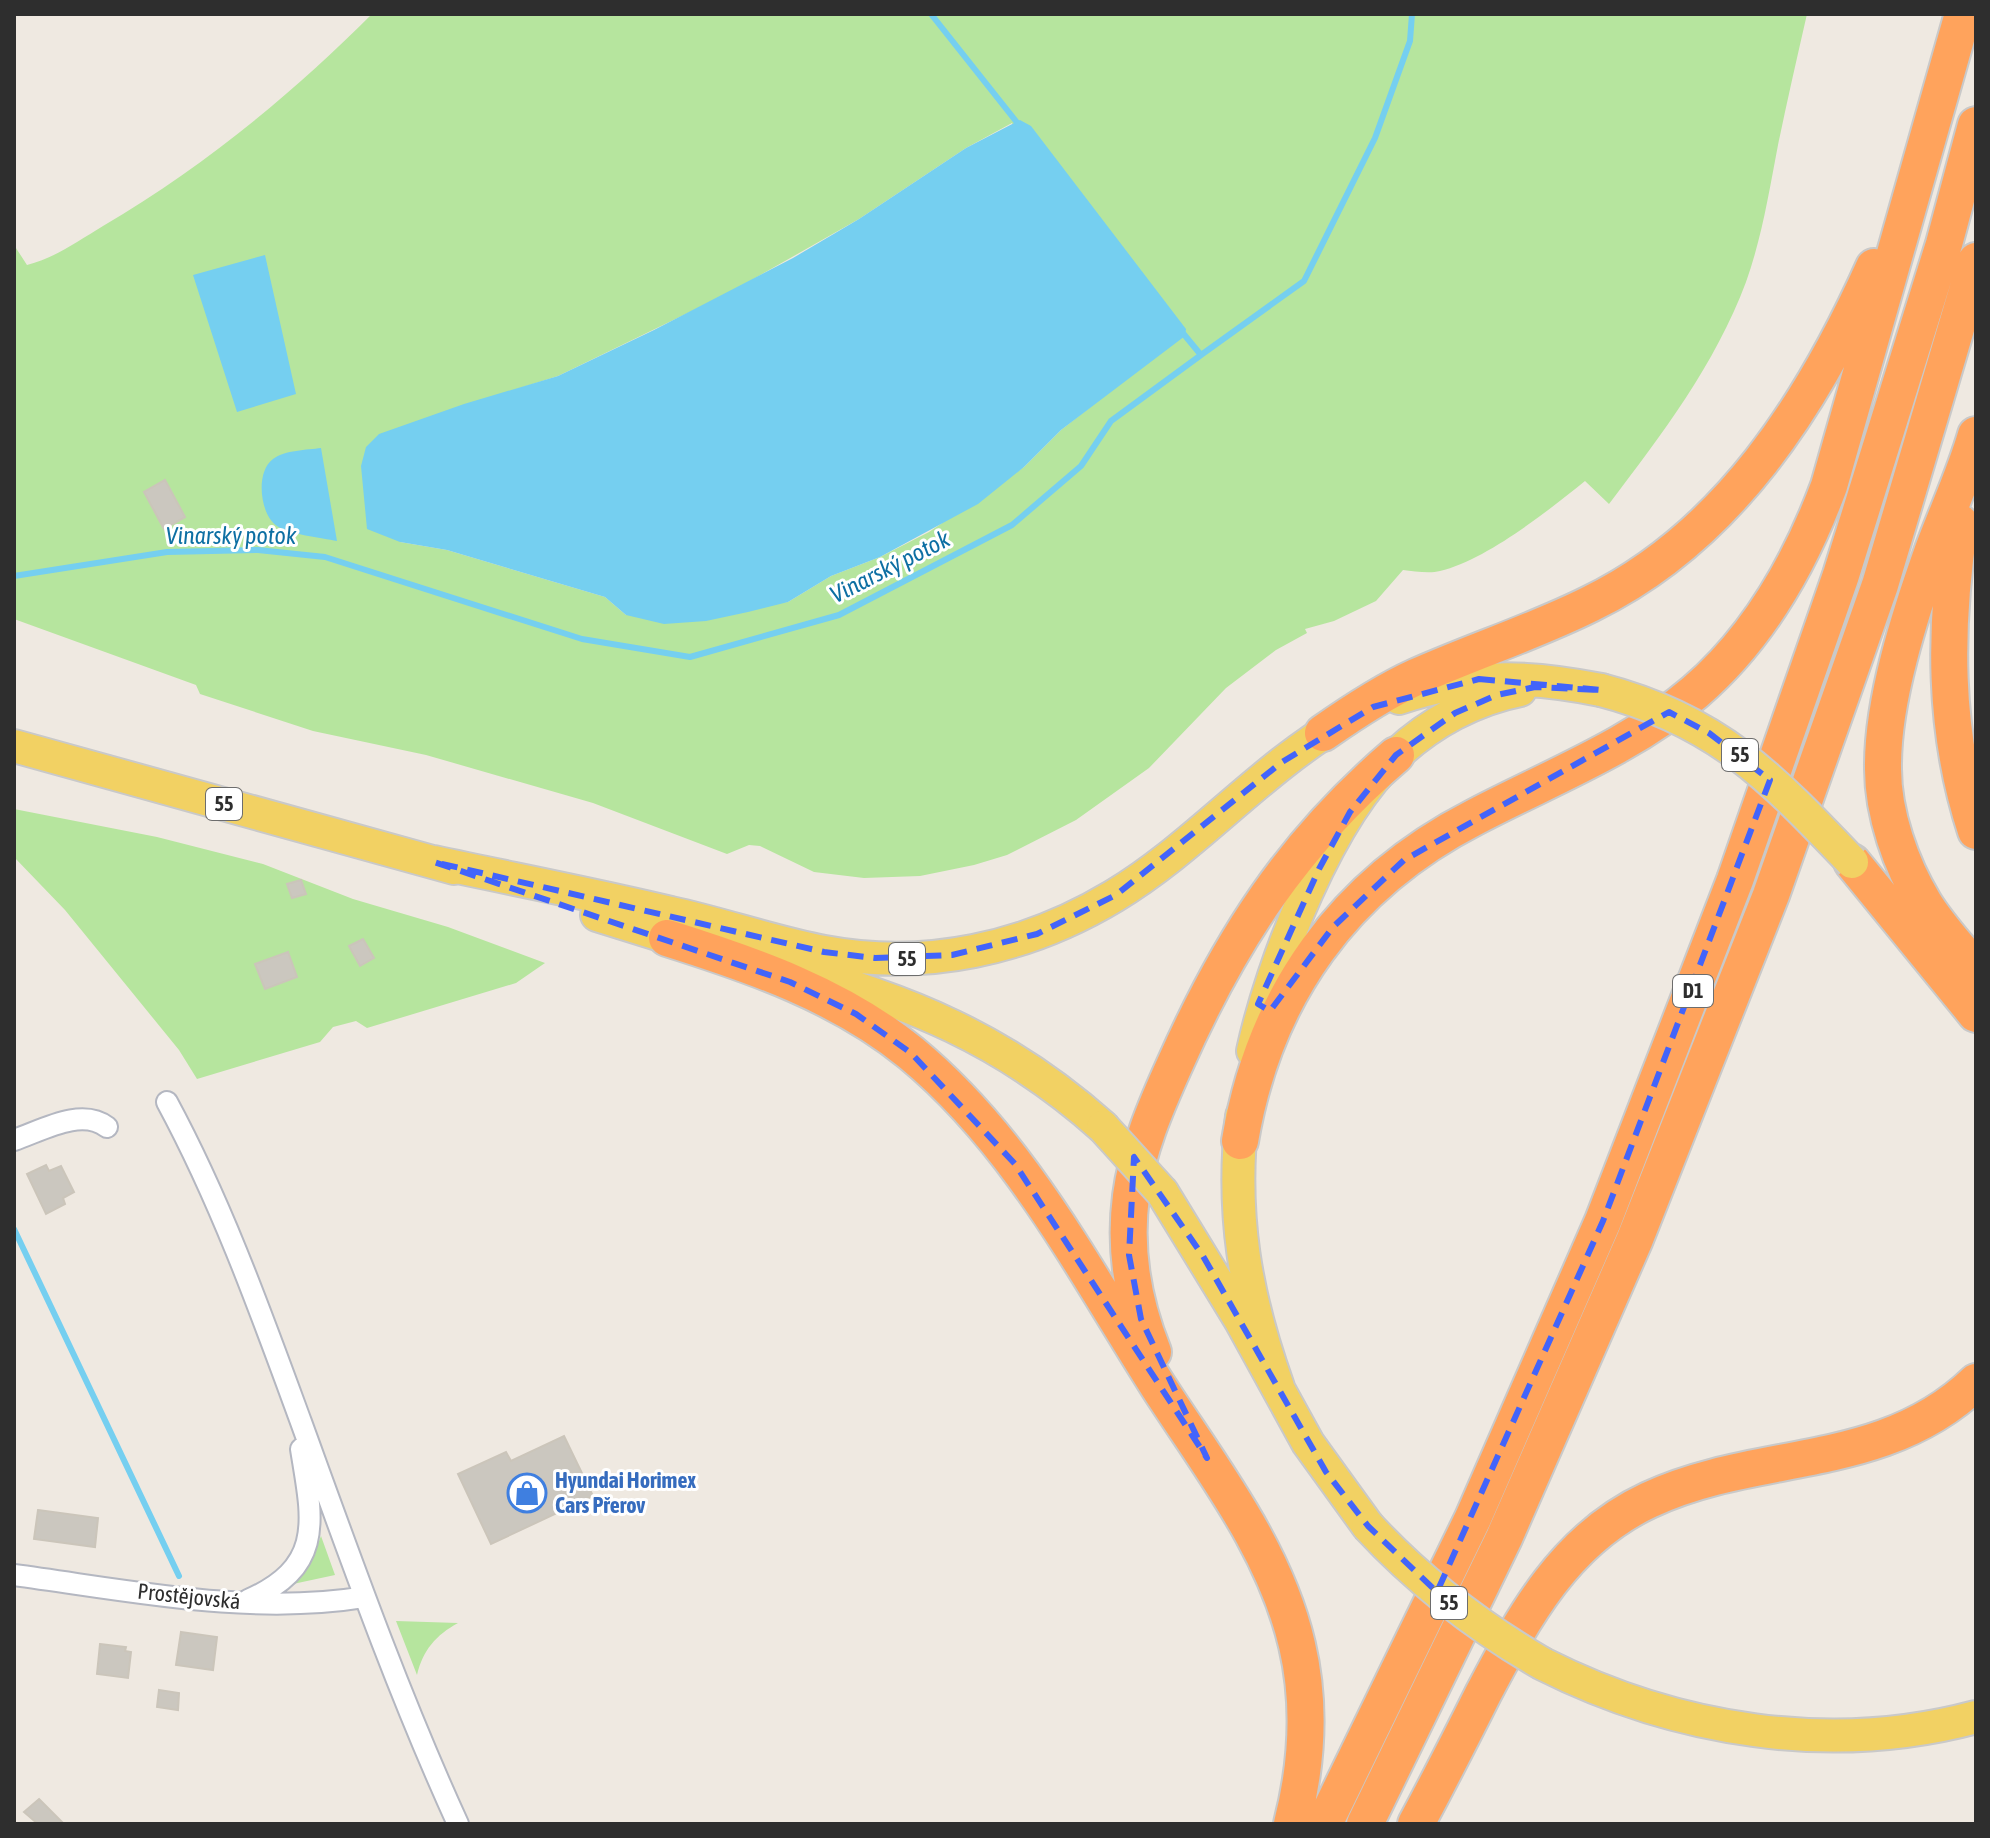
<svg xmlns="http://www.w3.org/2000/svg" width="1990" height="1838" font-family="'Asap Condensed',sans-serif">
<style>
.green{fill:#b6e59e;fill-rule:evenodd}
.water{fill:#75cff0}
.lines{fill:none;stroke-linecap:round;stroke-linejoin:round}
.stream{stroke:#75cff0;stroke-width:6}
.building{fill:#cbc7bf;stroke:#cbc5ba;stroke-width:2}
.minor-casing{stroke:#b4b7c1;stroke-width:24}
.primary-casing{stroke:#c9c9c9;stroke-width:36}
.motorway-casing{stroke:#c9c9c9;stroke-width:40}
.minor{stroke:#fff;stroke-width:20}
.primary{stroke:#f2d163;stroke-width:32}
.motorway{stroke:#ffa35c;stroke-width:36}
.primary-bridge-casing{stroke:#c9c9c9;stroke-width:36;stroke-linecap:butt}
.primary-bridge{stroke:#f2d163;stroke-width:32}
.marked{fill:none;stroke:#4264fb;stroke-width:6;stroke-dasharray:16 10;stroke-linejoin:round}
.labels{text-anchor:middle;stroke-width:6;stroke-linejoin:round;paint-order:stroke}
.shield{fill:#fff;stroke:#6d6d6d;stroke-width:2}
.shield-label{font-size:20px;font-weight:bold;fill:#2e2e2e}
.shop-label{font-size:22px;font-weight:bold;fill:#366cbe;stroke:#fff;text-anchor:start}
.street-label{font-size:22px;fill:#2e2e2e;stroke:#fff}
.water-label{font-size:24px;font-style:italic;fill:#0d6fa3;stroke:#fff}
</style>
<rect width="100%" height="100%" fill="#efe9e1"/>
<!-- green -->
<path class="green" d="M372,14H1807C1797,58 1787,101 1778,145C1769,192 1762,237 1746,282C1715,365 1662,434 1609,504L1585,481C1548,511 1486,560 1440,571C1429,574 1414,571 1403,570L1376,601L1334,621L1305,629L1307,633L1276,650L1226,688L1149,768L1076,820L1007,855L974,865L920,876L864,878L814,872L760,846L749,845L727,854L593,803L426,755L313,731L200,694L196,685L14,619V245L27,265C55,258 78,241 103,226C202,168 291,95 372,14ZM1012,123L1121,383L1061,430L1024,467L929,532L880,557L831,576L788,602L626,615L605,597L447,550L400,542L514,390L558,376L727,294L859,219L966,148Z
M14,809L157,837L263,864L353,899L448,927L545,963L516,983L367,1028L356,1021L333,1027L320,1042L197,1079L179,1050L65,910L14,857Z
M321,1536L335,1575L293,1584L312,1559Z
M396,1621L458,1623C436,1635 423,1650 417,1675Z"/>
<!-- water -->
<path class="water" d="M1020,120L1031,126L1186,329L1185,336L1061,430L1024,467L978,504L880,557L831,576L788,602L748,612L706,621L664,624L626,615L605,597L447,550L400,542L367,529L361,466L366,447L379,434L464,404L558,376L654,330L793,258L859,219L966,148Z
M265,255L296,394L237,412L193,275Z
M321,448L337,541C322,538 288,534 277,526C260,515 255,472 273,459C285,450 307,450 321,448Z"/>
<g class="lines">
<!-- stream -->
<path class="stream" d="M931,14L1019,125
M1201,355L1304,281L1375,138L1410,41L1412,14
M14,576L167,552L258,550L325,557L582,639L690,657L839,615L1012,525L1081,466L1111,421L1201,355L1182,332
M14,1229L179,1576"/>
</g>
<!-- building -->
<path class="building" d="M165,480L185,517L164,529L144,492Z
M301,880L306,894L292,898L287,884Z
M363,939L374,958L360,966L349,946Z
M288,952L297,977L265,989L255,964Z
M46,1165L49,1171L61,1166L74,1192L63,1198L65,1204L46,1214L27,1174Z
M564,1436L593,1496L491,1544L458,1474L506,1452L511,1461Z
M38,1510L98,1518L95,1547L34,1539Z
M181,1632L217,1637L213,1670L176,1665Z
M100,1644L126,1647L125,1651L131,1652L128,1678L97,1674Z
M159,1690L179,1693L178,1710L157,1707Z
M39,1799L64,1824H38L24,1812Z"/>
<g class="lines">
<!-- minor casing -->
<g class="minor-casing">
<path id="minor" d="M167,1102C222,1204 261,1313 301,1422C350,1557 398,1693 458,1824
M14,1140C41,1131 81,1107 107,1127
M14,1575C128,1590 249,1616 365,1597
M248,1600C326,1566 312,1518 301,1449"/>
</g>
<!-- primary casing -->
<g class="primary-casing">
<path id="primary" d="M1399,698C1472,674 1525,675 1601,690
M14,746L454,868
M434,862C513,879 592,894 671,913C722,924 772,942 824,952C925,971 1026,949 1114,896C1197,846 1260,769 1345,720
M597,915L690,944
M782,967C906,998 1007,1041 1103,1127
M1253,1051C1272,963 1329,816 1396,755C1430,723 1474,699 1520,690
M1242,1116C1231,1214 1245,1295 1278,1387
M1162,1192L1241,1321L1308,1443L1368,1526
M1543,1664C1676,1731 1831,1756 1976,1717"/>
</g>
<!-- motorway casing -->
<g class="motorway-casing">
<path id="motorway" d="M1976,435C1965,474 1947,512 1933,550C1910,614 1882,701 1883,769C1883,814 1901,865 1924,903C1938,926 1959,948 1976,970
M1960,523C1944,627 1943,730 1976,831
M1323,733C1353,712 1383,692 1416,677C1474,651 1534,632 1590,604C1728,537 1813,403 1874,267
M1852,862L1976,1014
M667,938C753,965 840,995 911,1053C1019,1142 1084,1270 1158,1386C1211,1468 1275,1549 1297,1645C1311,1705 1307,1765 1292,1824
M1240,1141C1264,996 1344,884 1475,817C1549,778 1631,747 1695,692C1759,637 1800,564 1829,486L1963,14
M1153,1352C1133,1302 1124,1249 1131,1196C1137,1150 1156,1106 1175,1064C1230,940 1293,843 1396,755
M1324,1824L1473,1518L1603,1221L1735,880L1841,575L1944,244L1976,125
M1365,1824L1504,1538L1635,1239L1771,895L1880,585L1976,261
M1416,1824C1439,1781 1461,1738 1483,1694C1524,1616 1565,1539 1649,1500C1757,1449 1883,1472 1976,1382"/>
</g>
<!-- minor -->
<use href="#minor" class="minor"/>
<!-- primary -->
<use href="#primary" class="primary"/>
<!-- motorway -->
<use href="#motorway" class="motorway"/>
<!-- primary-bridge casing -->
<g class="primary-bridge-casing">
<path id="primary-bridge" d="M1601,690C1717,720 1772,778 1852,862
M1103,1127L1162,1192
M1368,1526C1420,1582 1477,1626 1543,1664"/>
</g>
<!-- primary-bridge -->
<use href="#primary-bridge" class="primary-bridge"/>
</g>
<!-- marked area -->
<path class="marked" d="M1479,679L1601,690L1535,687L1497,695L1455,713L1396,755L1350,812L1319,869L1258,1004L1270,1011L1333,927L1404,860L1669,712L1709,733L1770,780L1603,1221L1437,1592L1368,1526L1326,1472L1203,1256L1134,1157L1129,1255L1141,1319L1207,1458L1015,1164L911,1053L856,1014L790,982L434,862L824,952L875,958L952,955L1037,934L1116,895L1282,762L1373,707Z"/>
<!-- icons -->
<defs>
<g id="shop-ring" transform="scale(2)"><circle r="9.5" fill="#fff" stroke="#3f7fe0" stroke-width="1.5"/><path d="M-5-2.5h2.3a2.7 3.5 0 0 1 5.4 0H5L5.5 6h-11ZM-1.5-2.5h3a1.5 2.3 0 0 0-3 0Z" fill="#3f7fe0"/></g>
</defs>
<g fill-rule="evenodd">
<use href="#shop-ring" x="527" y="1493"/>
</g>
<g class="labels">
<!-- shield labels -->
<g class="shield">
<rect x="1722" y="739" width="36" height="32" rx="6"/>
<rect x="206" y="788" width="36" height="32" rx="6"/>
<rect x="889" y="943" width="36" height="32" rx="6"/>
<rect x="1673" y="975" width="40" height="32" rx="6"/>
<rect x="1431" y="1587" width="36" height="32" rx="6"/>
</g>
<g class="shield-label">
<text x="1740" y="762">55</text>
<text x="224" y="811">55</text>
<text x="907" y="966">55</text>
<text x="1693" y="998">D1</text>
<text x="1449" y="1610">55</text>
</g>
<!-- shop labels -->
<g class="shop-label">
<text x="555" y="1488">Hyundai Horimex<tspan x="555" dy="25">Cars Přerov</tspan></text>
</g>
<!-- street labels -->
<g class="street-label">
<text transform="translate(189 1596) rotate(6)" y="8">Prostějovská</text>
</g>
<!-- water labels -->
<g class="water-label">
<text x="231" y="544">Vinarský potok</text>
<text transform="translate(890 567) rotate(-27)" y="8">Vinarský potok</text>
</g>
</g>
<!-- border -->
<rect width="1990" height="1838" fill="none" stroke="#2e2e2e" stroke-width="32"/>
</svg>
